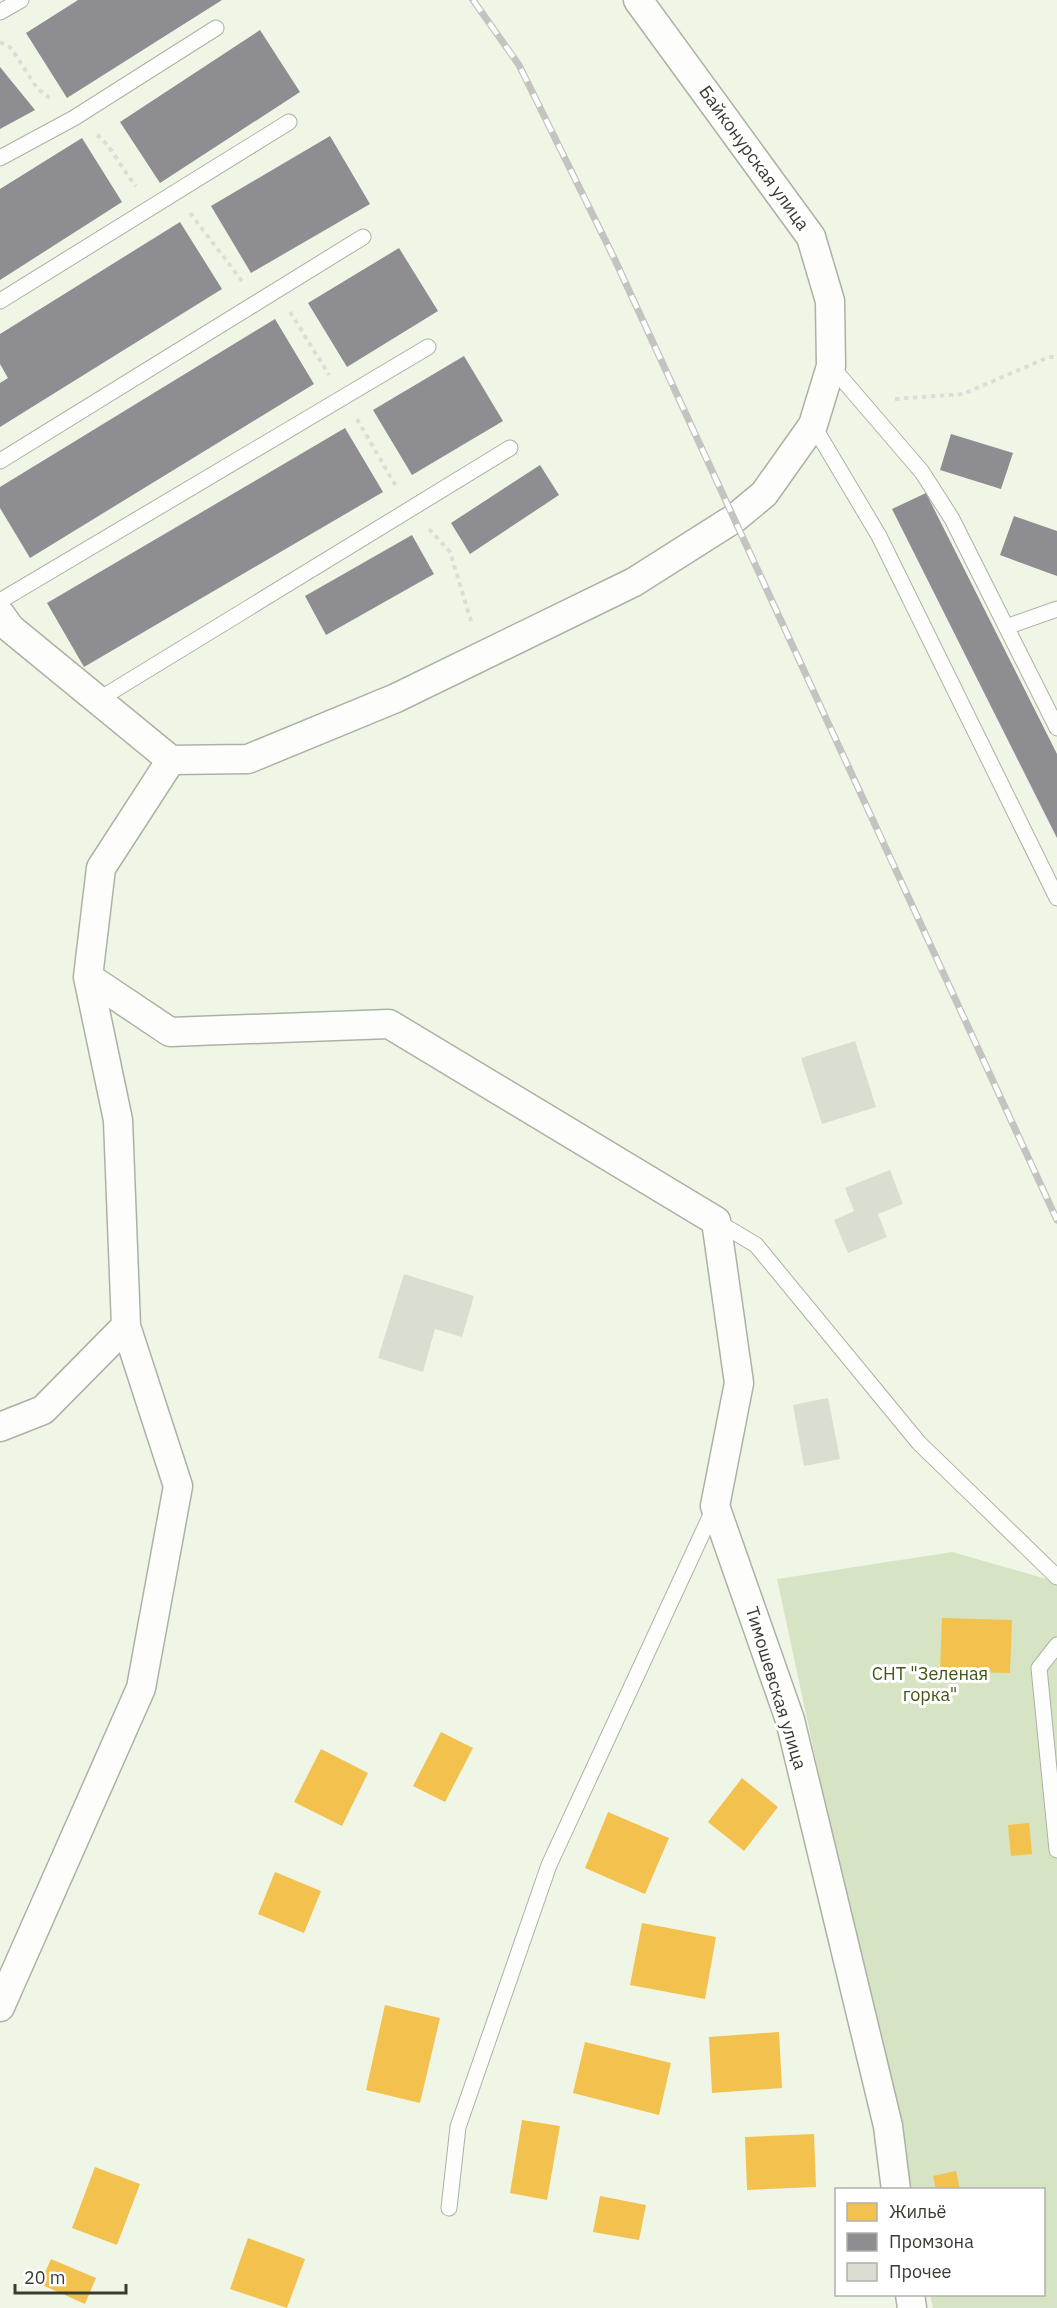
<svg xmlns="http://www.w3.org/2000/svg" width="1057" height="2308" font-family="'IBM Plex Sans',sans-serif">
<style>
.green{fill:#d7e4c3}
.homes{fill:#f2c14e}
.industry{fill:#8d8d92}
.building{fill:#d9ded1}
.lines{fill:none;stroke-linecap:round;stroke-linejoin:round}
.service-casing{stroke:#acb1a5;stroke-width:17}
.minor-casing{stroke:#acb1a5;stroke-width:31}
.path{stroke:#dcddd9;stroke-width:4;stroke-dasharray:4.5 4.5;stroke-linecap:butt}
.service{stroke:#fdfefb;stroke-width:15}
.minor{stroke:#fdfefb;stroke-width:28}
.rail-casing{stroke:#c3c4c1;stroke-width:7}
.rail{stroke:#fff;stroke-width:4.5;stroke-dasharray:14;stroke-linecap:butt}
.labels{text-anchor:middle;stroke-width:6;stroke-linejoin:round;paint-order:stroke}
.street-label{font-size:18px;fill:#383c31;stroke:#fff}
.park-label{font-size:18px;fill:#425615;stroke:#fff}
</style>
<rect width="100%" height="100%" fill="#f0f6e6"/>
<!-- green -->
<path class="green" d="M952,1552L1057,1582V2308H933L930,2295L1044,2294V2190L908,2189L777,1579Z"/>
<!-- homes -->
<path class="homes" d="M942,1618L1012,1620L1010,1673L940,1671Z
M441,1732L473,1748L445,1802L413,1786Z
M321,1749L368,1773L342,1826L294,1802Z
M742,1778L778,1807L744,1851L708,1822Z
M608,1812L669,1838L645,1894L585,1868Z
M1029,1823L1032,1854L1011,1856L1008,1825Z
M275,1872L321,1891L304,1933L258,1914Z
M642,1923L716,1937L705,1999L630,1985Z
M385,2005L440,2018L420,2103L366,2090Z
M779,2032L782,2088L712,2093L709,2037Z
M585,2042L671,2063L659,2115L573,2093Z
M522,2120L560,2126L547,2200L510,2193Z
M814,2134L816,2187L747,2190L745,2137Z
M95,2167L140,2184L117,2245L72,2228Z
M956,2171L960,2190H936L933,2176Z
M600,2196L646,2205L639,2240L593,2232Z
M248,2238L305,2259L287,2308L230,2289Z
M51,2259L96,2278L85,2304L40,2284Z"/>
<!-- industry -->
<path class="industry" d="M78,0H222L67,98L26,33Z
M260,30L300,92L160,183L120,122Z
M0,67L35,110L0,129Z
M330,136L370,204L251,273L211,206Z
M82,138L122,202L0,280V189Z
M180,222L222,289L0,427V383L8,378L0,364V334Z
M399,248L438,311L347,367L308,303Z
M275,319L314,384L30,558L0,508V487Z
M464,356L503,421L412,475L373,410Z
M345,428L383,492L84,667L47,603Z
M951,434L1013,453L1001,489L940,470Z
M540,465L559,495L470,554L451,523Z
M926,493L1057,754V838L892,509Z
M1014,516L1057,531V576L1000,555Z
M412,535L434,574L326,635L305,596Z"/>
<!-- building -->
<path class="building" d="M855,1041L876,1107L822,1124L801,1058Z
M890,1170L903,1204L878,1214L887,1237L848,1253L834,1220L854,1211L845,1188Z
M404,1274L474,1296L462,1337L435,1329L423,1372L378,1358Z
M828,1398L840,1459L804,1466L793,1405Z"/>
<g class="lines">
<!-- service casing -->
<g class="service-casing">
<path id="service" d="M0,12L21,0
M0,158L74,118L216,28
M0,301L289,122
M831,366L922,472L952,519L1057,728
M813,425L879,536L1057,898
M0,461L363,237
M0,601L428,347
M1006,627L1057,609
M98,700L510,448
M716,1221L756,1245L919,1443L1057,1577
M1057,1645L1039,1668L1057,1850
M449,2208L458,2127L549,1865L715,1506"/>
</g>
<!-- minor casing -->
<g class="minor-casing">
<path id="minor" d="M0,614L10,628L171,760L248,759L396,698L634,582L735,518L764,494L813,425L831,366L830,301L811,237L638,0
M88,977L170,1032L389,1024L716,1221L739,1383L715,1506L790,1720L888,2126L896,2190
M0,1427L43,1410L126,1326L118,1120L88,977L101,868L171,760
M0,2007L141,1688L178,1486L126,1326
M910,2294L912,2308"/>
</g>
<!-- path -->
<path class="path" d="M0,42L11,48L37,88L53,101
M97,135C110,144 124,172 136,186
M190,213L242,281
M290,312L329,375
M895,399L963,394L1049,357H1057
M357,419L397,488
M429,529L450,552L472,624"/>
<!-- service -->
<use href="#service" class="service"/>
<!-- minor -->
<use href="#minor" class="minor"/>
<!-- rail casing -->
<g class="rail-casing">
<path id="rail" d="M473,0L519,65L615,260L1057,1220"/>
</g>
<!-- rail -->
<use href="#rail" class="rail"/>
</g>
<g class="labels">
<!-- street labels -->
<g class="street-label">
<text transform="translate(754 158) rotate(54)" y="6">Байконурская улица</text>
<text transform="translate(776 1688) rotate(73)" y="6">Тимошевская улица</text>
</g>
<!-- park labels -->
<g class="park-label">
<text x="930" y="1680">СНТ "Зеленая<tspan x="930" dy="21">горка"</tspan></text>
</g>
</g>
<!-- legend -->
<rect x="835" y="2188" width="210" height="108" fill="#ffffff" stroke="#afb1ad" stroke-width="1.5"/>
<rect x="847" y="2203" width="30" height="18" fill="#f2c14e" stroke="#afb1ad" stroke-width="1.5"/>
<text x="889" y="2218" font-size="18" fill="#383c31">Жильё</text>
<rect x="847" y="2233" width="30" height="18" fill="#8d8d92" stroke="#afb1ad" stroke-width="1.5"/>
<text x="889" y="2248" font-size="18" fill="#383c31">Промзона</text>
<rect x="847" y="2263" width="30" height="18" fill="#d9ded1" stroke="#afb1ad" stroke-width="1.5"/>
<text x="889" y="2278" font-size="18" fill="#383c31">Прочее</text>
<!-- scale -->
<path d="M15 2284v9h111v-9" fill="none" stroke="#383c31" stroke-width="3"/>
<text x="24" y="2284" font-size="18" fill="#383c31" stroke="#ffffff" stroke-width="4.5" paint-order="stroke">20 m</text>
</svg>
